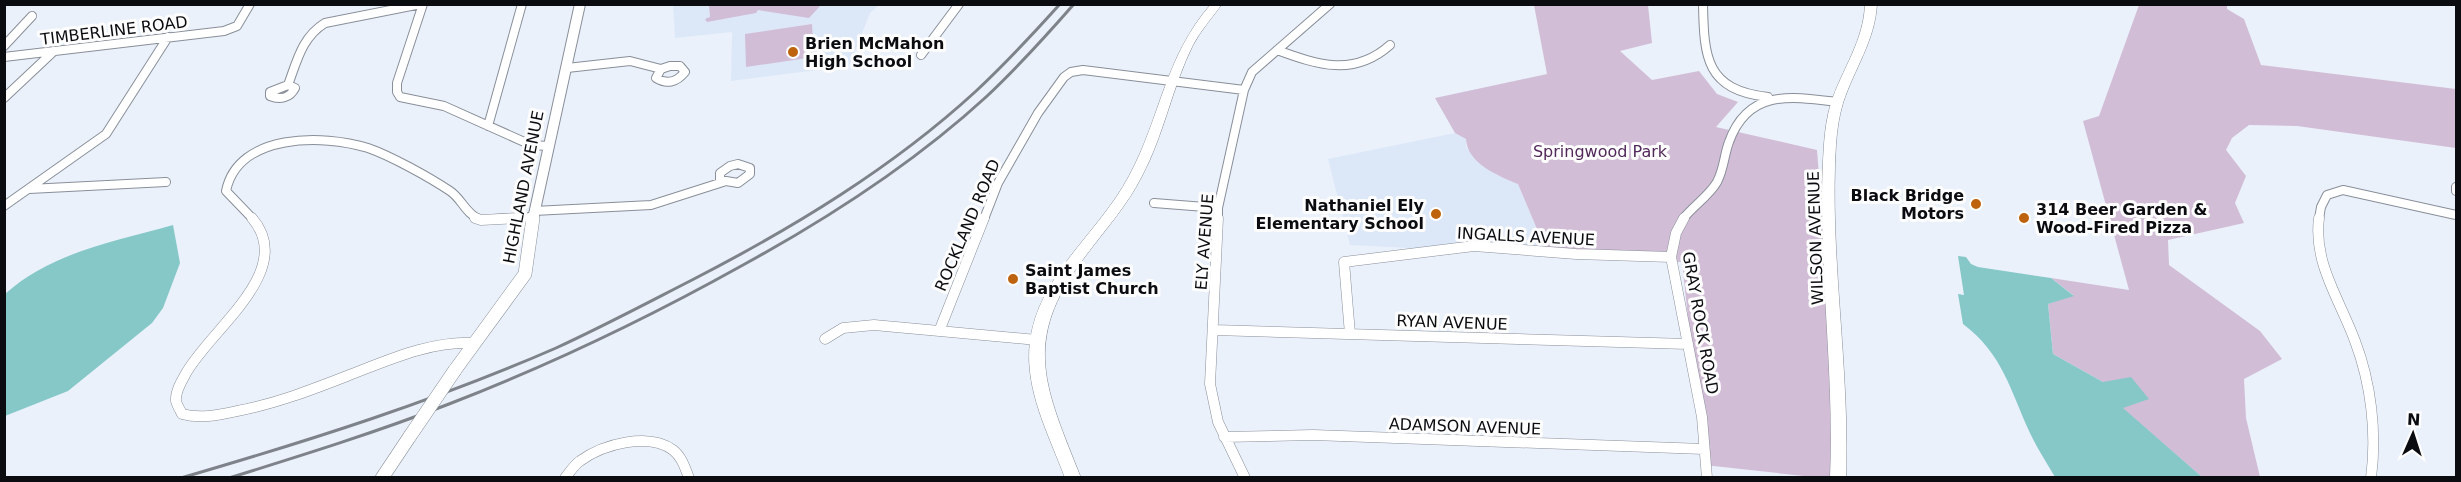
<svg xmlns="http://www.w3.org/2000/svg" width="2461" height="482" font-family="'DejaVu Sans',sans-serif">
<style>
.built{fill:#dce7f8}
.green{fill:#d2bdd6}
.water{fill:#86c8c8}
.lines{fill:none;stroke-linecap:round;stroke-linejoin:round}
.minor-far1-casing{stroke:#898f99;stroke-width:10}
.minor-casing{stroke:#898f99;stroke-width:11}
.tertiary-far1-casing{stroke:#898f99;stroke-width:12}
.tertiary-casing{stroke:#898f99;stroke-width:14}
.secondary-casing{stroke:#898f99;stroke-width:1}
.minor-far1{stroke:#fff;stroke-width:8}
.minor{stroke:#fff;stroke-width:10}
.tertiary-far1{stroke:#fff;stroke-width:10}
.tertiary{stroke:#fff;stroke-width:13}
.secondary{fill:#fff;fill-rule:evenodd}
.rail{stroke:#7e838a;stroke-width:3}
.tertiary-bridge-casing{stroke:#898f99;stroke-width:14;stroke-linecap:butt}
.tertiary-bridge{stroke:#fff;stroke-width:13}
.poi-dot{fill:#be630d;stroke:#fdfdfd;stroke-width:2}
.labels{text-anchor:middle;stroke-width:6;stroke-linejoin:round;paint-order:stroke}
.street-label{font-size:16px;fill:#0a0c10;stroke:#fdfdfd}
.poi-label{font-size:16px;font-weight:bold;fill:#0a0c10;stroke:#fdfdfd;text-anchor:start}
.park-label{font-size:16px;fill:#53295b;stroke:#fdfdfd}
</style>
<rect width="100%" height="100%" fill="#eaf1fb"/>
<!-- built -->
<path class="built" d="M673,5H879L870,13L849,66L731,81L732,32L675,38Z
M1455,133L1466,139V147L1479,163L1497,175L1518,184L1548,255L1350,245L1328,159Z"/>
<!-- green -->
<path class="green" d="M709,5V4L821,5L809,18L758,10L756,13L707,22L705,19L710,17Z
M1534,5H1648L1652,43L1620,51L1652,80L1699,71L1717,94L1738,102L1716,127L1817,150L1838,420L1835,477H1813L1704,465L1682,262L1548,255L1518,184C1498,176 1467,163 1466,139L1455,133L1435,98L1547,74Z
M2139,5H2227V9L2244,19L2261,65L2456,89V148L2297,126L2249,125L2232,138L2226,150L2246,176L2235,203L2244,223L2168,240L2169,265L2260,331L2282,359L2244,379L2246,418L2260,477H2202L2122,408L2103,382L2053,354L2048,304L2073,295L2051,278L2129,290L2083,121L2099,116Z
M812,24L814,57L746,67L745,34Z"/>
<!-- water -->
<path class="water" d="M173,225L180,263L163,308L152,323L68,391L5,416V294C52,252 113,242 173,225Z
M1958,256L1966,257L1971,264L1978,267L2051,278L2074,296L2048,304L2053,354L2103,382L2131,377L2149,399L2123,408L2202,477H2055C2047,463 2037,448 2030,433C2010,390 2003,354 1963,324L1958,294L1964,295Z"/>
<g class="lines">
<!-- minor-far1 casing -->
<g class="minor-far1-casing">
<path id="minor-far1" d="M423,4L397,83V92L400,97L444,106L531,145L548,146
M1703,4C1704,58 1706,90 1768,97
M4,46L32,16
M1277,50C1318,65 1354,77 1390,45
M921,55L959,4
M4,57L224,31L237,26L250,4
M670,66H680L685,72C677,82 667,85 656,78L661,69Z
M567,68L630,61L661,69
M288,85C297,61 302,37 325,23L421,4
M288,85L295,88C290,98 280,100 270,96V92Z
M4,98L54,51
M488,126L522,4
M738,164L750,168V174L738,183L720,180V173L730,166Z
M2456,187V191
M29,189L166,182
M1154,203L1218,208
M4,206L106,134L168,37
M534,211L651,205L723,182
M253,219L226,191C238,133 323,134 368,148C391,156 429,177 450,191C461,198 466,214 479,219
M494,219L533,217
M984,219L998,183L1038,113L1064,77L1071,72L1083,70L1244,90
M1218,219V208L1244,90L1252,72L1330,4
M1683,219C1693,206 1709,196 1717,182C1724,169 1724,155 1729,142C1748,89 1791,96 1837,102
M2319,219L2321,207L2327,195L2343,190L2456,215"/>
</g>
<!-- minor casing -->
<g class="minor-casing">
<path id="minor" d="M252,218C298,271 208,331 185,375C181,382 175,392 176,401C177,405 180,410 182,414C200,419 218,415 237,411C275,404 311,390 347,376C389,360 429,341 475,343
M475,218L481,220L520,218
M1218,218L1210,384L1218,422L1245,478
M1684,218L1676,233L1671,257L1702,417L1707,478
M2319,218C2313,263 2340,300 2355,341C2371,383 2377,433 2371,478
M940,329L984,218
M1214,330L1688,344
M1350,334L1344,262L1474,246L1576,254L1671,257
M825,339L843,328L874,325L1037,340
M1224,437L1313,435L1704,449
M565,478C570,472 574,465 580,461C603,444 649,432 673,450C682,457 685,468 689,478"/>
</g>
<!-- tertiary-far1 casing -->
<g class="tertiary-far1-casing">
<path id="tertiary-far1" d="M533,219L580,4"/>
</g>
<!-- tertiary casing -->
<g class="tertiary-casing">
<path id="tertiary" d="M455,370L525,274L533,218
M382,478L410,436"/>
</g>
<!-- secondary casing -->
<g class="secondary-casing">
<path id="secondary" d="M1211,4H1222C1212,18 1201,30 1193,45C1172,87 1164,135 1142,176C1127,206 1104,231 1084,258C1020,342 1046,389 1081,478H1065C1049,435 1024,389 1030,342C1038,275 1099,233 1129,176C1161,117 1164,58 1211,4Z
M1865,4H1877C1875,41 1854,69 1843,103C1839,116 1837,130 1836,144C1829,255 1850,366 1846,478H1830C1835,366 1816,255 1824,144C1825,130 1827,116 1831,103C1842,69 1864,41 1865,4Z"/>
</g>
<!-- minor-far1 -->
<use href="#minor-far1" class="minor-far1"/>
<!-- minor -->
<use href="#minor" class="minor"/>
<!-- tertiary-far1 -->
<use href="#tertiary-far1" class="tertiary-far1"/>
<!-- tertiary -->
<use href="#tertiary" class="tertiary"/>
<!-- secondary -->
<use href="#secondary" class="secondary"/>
<!-- rail -->
<path class="rail" d="M181,478C308,441 435,401 556,348C602,327 647,303 692,280C793,228 892,168 975,92C1005,64 1033,34 1060,4
M229,478C303,455 377,432 449,404C550,365 648,318 743,265C829,218 913,164 986,97C1017,68 1046,36 1074,4"/>
<!-- tertiary-bridge casing -->
<g class="tertiary-bridge-casing">
<path id="tertiary-bridge" d="M410,436L455,370"/>
</g>
<!-- tertiary-bridge -->
<use href="#tertiary-bridge" class="tertiary-bridge"/>
</g>
<!-- markers -->
<g class="poi-dot">
<circle cx="793" cy="52" r="6"/>
<circle cx="1976" cy="204" r="6"/>
<circle cx="1436" cy="214" r="6"/>
<circle cx="2024" cy="218" r="6"/>
<circle cx="1013" cy="279" r="6"/>
</g>
<g class="labels">
<!-- street labels -->
<g class="street-label">
<text transform="translate(114 30) rotate(-7)" y="6">TIMBERLINE ROAD</text>
<text transform="translate(523 187) rotate(-79)" y="6">HIGHLAND AVENUE</text>
<text transform="translate(967 225) rotate(-67)" y="6">ROCKLAND ROAD</text>
<text transform="translate(1526 236) rotate(3)" y="6">INGALLS AVENUE</text>
<text transform="translate(1815 238) rotate(-92)" y="6">WILSON AVENUE</text>
<text transform="translate(1204 242) rotate(-86)" y="6">ELY AVENUE</text>
<text transform="translate(1452 322) rotate(2)" y="6">RYAN AVENUE</text>
<text transform="translate(1701 323) rotate(80)" y="6">GRAY ROCK ROAD</text>
<text transform="translate(1465 426) rotate(2)" y="6">ADAMSON AVENUE</text>
</g>
<!-- poi labels -->
<g class="poi-label">
<text x="805" y="49">Brien McMahon<tspan x="805" dy="18">High School</tspan></text>
<text x="1964" y="201" text-anchor="end">Black Bridge<tspan x="1964" dy="18">Motors</tspan></text>
<text x="1424" y="211" text-anchor="end">Nathaniel Ely<tspan x="1424" dy="18">Elementary School</tspan></text>
<text x="2036" y="215">314 Beer Garden &amp;<tspan x="2036" dy="18">Wood-Fired Pizza</tspan></text>
<text x="1025" y="276">Saint James<tspan x="1025" dy="18">Baptist Church</tspan></text>
</g>
<!-- park labels -->
<g class="park-label">
<text x="1600" y="157">Springwood Park</text>
</g>
</g>
<!-- border -->
<rect width="2461" height="482" fill="none" stroke="#0a0c10" stroke-width="12"/>
<!-- north arrow -->
<g transform="translate(2413 434) rotate(3)" stroke="#fdfdfd" stroke-width="4.5" paint-order="stroke">
<path d="M0-4.5L10 22L0 15L-10 22Z" fill="#0a0c10"/>
<text y="-9" font-size="16" font-weight="bold" text-anchor="middle" fill="#0a0c10">N</text>
</g>
</svg>
